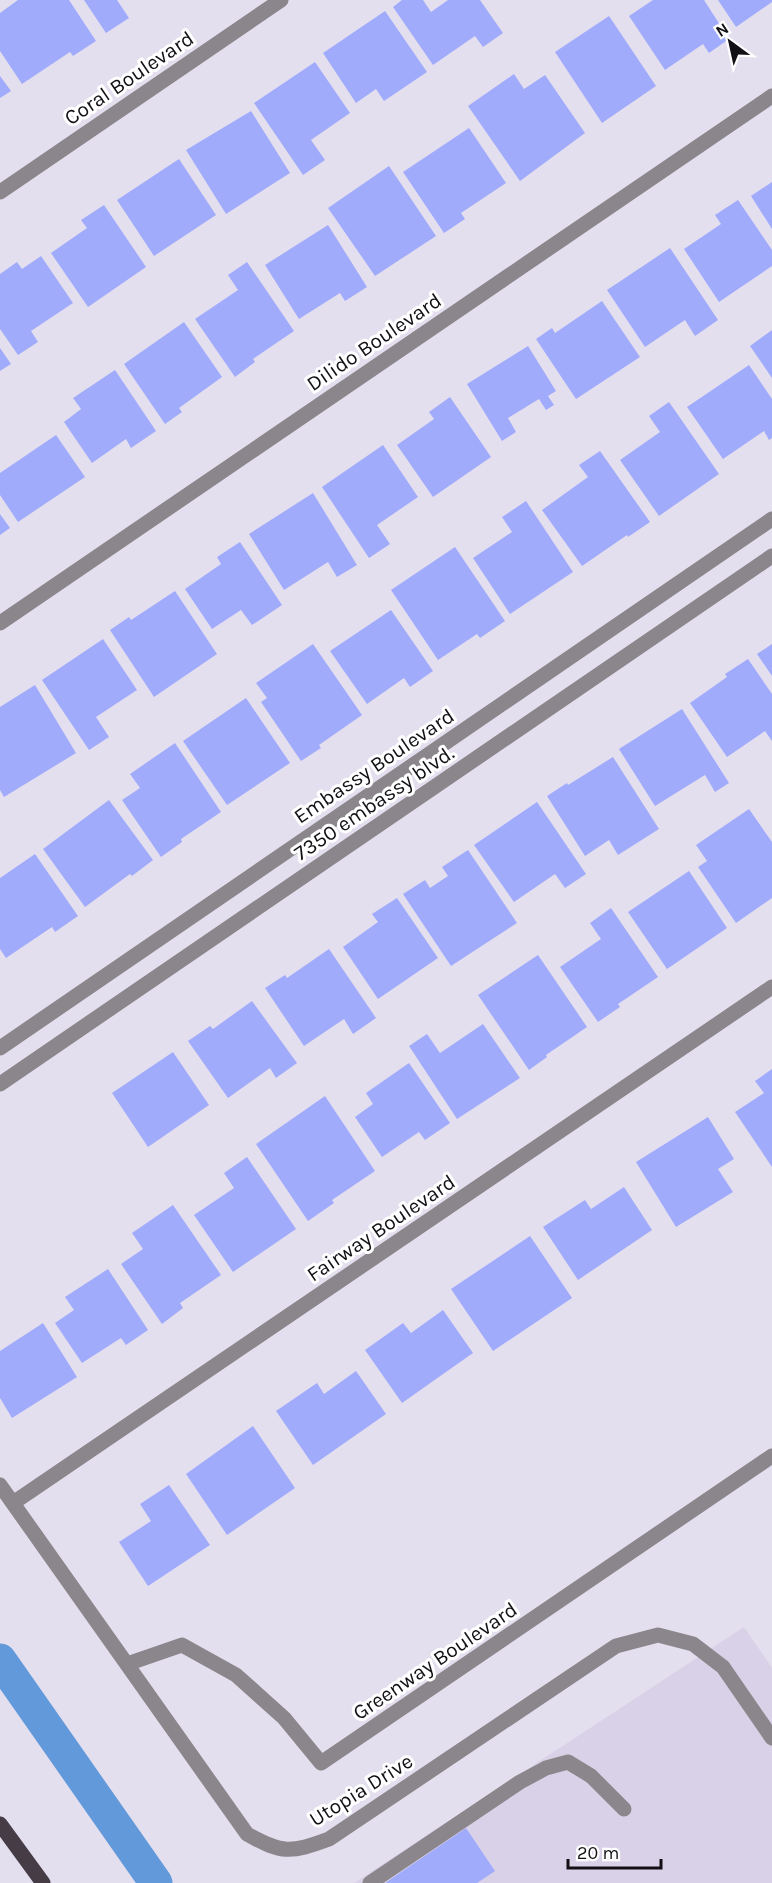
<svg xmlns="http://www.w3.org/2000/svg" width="772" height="1883" font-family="Karla,sans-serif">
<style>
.built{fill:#d9d1e7}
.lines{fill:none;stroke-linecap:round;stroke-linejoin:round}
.canal{stroke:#6199db;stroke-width:33}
.building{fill:#a1abfb}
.lane{stroke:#8b868b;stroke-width:15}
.street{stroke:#8b868b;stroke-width:15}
.primary{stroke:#453c45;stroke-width:15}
.labels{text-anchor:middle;stroke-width:6;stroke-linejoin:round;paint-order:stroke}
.street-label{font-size:21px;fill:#121015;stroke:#fff}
</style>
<rect width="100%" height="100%" fill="#e4dfee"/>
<!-- built -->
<path class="built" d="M744,1627L772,1668V1883H354Z"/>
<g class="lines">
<!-- canal -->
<path class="canal" d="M0,1660L156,1883"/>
</g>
<!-- building -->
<path class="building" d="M18,0H69L96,41L73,56L70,52L22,84L0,51V13Z
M84,0H117L129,18L106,33Z
M402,0H423L431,12L448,0H480L503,33L483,47L475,36L433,65L393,7Z
M653,0H704L729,39L709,53L703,44L665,70L629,16Z
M718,0H772V2L736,27Z
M385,11L427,72L384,101L376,89L356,103L323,53Z
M609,16L656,86L602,123L555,52Z
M315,62L350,113L311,140L325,160L303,175L254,103Z
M514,74L524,89L545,75L585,133L520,181L468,106Z
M0,76L11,91L0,98Z
M251,111L290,173L226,214L186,150Z
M469,128L506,183L461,213L465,219L444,233L403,172Z
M179,159L216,215L154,256L117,200Z
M389,166L436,236L375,276L328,208Z
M772,182V229L751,196Z
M738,200L772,250V266L719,302L684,249L721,224L715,215Z
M104,205L146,267L88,307L51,253L87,228L81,220Z
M328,225L367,287L345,301L340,293L299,319L265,265Z
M670,248L718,320L695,336L685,320L645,347L607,290Z
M41,256L73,303L31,331L38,342L18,355L0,329V274L17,262L22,269Z
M247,262L294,331L253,359L255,362L235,377L195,319L238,290L228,275Z
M602,301L640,357L576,399L536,339L552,328L555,333Z
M184,322L222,377L179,408L182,412L165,424L124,364Z
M772,330V378L750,346Z
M528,346L556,391L548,396L554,405L546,410L539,399L508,418L516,432L502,441L467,384Z
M0,348L11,364L0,371Z
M749,365L772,399V438L769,440L764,431L723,459L687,407Z
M115,370L156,431L131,448L126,439L92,463L64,422L81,409L73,398Z
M450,397L491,457L433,497L397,445L434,419L429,412Z
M669,402L719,474L659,516L620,460L660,432L649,416Z
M56,435L85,477L18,522L0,495V473Z
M383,445L418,497L377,525L390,544L369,558L322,487Z
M600,451L650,522L628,537L627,535L582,566L542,510L588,477L579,465Z
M313,493L357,565L337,577L328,562L284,590L249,534Z
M526,501L573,572L510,614L473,558L512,532L502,517Z
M0,514L10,528L0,535Z
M240,542L282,605L252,625L241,610L212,629L185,589L221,564L217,557Z
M455,547L505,621L480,638L477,634L438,660L391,590Z
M175,591L217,654L154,697L110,630L129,617L131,620Z
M391,610L433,671L410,687L404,678L367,704L330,651Z
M103,639L137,690L96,717L109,737L89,750L42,680Z
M313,644L362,715L319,745L321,748L301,761L261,702L267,698L256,683Z
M772,644V676L757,654Z
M748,659L772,694V741L765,731L727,757L690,703L727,677L725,674Z
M35,685L76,753L4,797L0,790V707Z
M246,698L290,763L227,805L183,741Z
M682,709L729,783L715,792L705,775L655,806L619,749Z
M175,743L221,812L181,839L182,842L161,857L122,800L140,788L130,774Z
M613,757L659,829L618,855L609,840L585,856L547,796L567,783L568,785Z
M109,800L153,860L132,876L130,874L85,907L43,849Z
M537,802L586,874L565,888L555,874L514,902L474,845Z
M749,809L772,842V898L736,923L698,867L707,861L696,845Z
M468,850L517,923L451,966L403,894L425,880L430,888L448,876L442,867Z
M35,854L78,916L55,932L52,927L6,958L0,949V878Z
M689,871L727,928L667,969L628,912Z
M397,898L438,958L378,999L343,947L378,922L372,914Z
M611,908L658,977L618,1004L620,1007L598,1022L560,967L601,939L590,923Z
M329,949L376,1018L353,1034L344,1019L304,1046L265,988L285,975L287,978Z
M538,955L587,1027L546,1055L547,1057L529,1070L478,995Z
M252,1001L297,1063L276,1078L270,1068L228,1098L188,1041L210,1026L213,1029Z
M483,1024L520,1078L457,1119L409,1046L427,1034L440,1053Z
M173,1052L209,1105L148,1147L112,1093Z
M409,1063L450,1123L425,1140L419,1132L382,1157L355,1117L373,1104L366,1093Z
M772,1069V1167L735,1112L764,1093L755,1081Z
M325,1096L375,1171L332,1200L334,1203L308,1221L256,1144Z
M708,1117L734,1159L718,1169L733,1192L676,1227L636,1162Z
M247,1157L296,1229L233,1272L194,1215L234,1188L224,1173Z
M624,1187L652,1230L578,1280L543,1227L585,1200L591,1209Z
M173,1205L221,1275L180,1303L183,1308L162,1324L121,1264L143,1249L132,1233Z
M530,1236L572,1298L493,1351L451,1289Z
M108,1269L148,1330L126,1345L121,1338L82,1363L55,1323L74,1310L65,1297Z
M443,1310L473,1353L402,1403L365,1350L403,1323L411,1333Z
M43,1323L77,1377L12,1418L0,1398V1351Z
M356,1371L386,1414L313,1465L276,1411L317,1383L324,1394Z
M253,1426L295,1488L227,1535L186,1474Z
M169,1485L210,1545L148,1586L119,1542L151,1521L140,1504Z
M466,1828L495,1871L477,1883H385Z"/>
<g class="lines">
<!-- lane -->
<path class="lane" d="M370,1883L520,1782L546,1768L568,1762L591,1776L624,1809"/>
<!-- street -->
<path class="street" d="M0,192L281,0
M0,623L772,96
M0,1048L772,519
M0,1084L772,556
M0,1485L247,1834C282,1854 291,1853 329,1839L616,1646L658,1635L693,1644L723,1667L772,1738
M13,1503L772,987
M127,1664L182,1645L236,1675L284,1718L321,1763L772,1456"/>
<!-- primary -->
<path class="primary" d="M0,1824L43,1883"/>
</g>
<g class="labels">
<!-- street labels -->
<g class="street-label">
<text transform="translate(129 78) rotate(-34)" y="7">Coral Boulevard</text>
<text transform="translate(374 342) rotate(-34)" y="7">Dilido Boulevard</text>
<text transform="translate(374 766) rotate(-34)" y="7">Embassy Boulevard</text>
<text transform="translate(374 803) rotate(-34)" y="7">7350 embassy blvd.</text>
<text transform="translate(381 1228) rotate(-34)" y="7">Fairway Boulevard</text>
<text transform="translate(435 1661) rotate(-34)" y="7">Greenway Boulevard</text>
<text transform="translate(361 1790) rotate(-32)" y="7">Utopia Drive</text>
</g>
</g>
<!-- north arrow -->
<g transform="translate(730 42) rotate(327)" stroke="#ffffff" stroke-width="4.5" paint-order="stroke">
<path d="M0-4.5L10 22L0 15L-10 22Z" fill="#121015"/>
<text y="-9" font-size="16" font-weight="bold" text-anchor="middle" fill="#121015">N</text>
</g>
<!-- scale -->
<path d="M568 1859v9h93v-9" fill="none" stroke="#121015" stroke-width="3"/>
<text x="577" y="1859" font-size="18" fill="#121015" stroke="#ffffff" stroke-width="4.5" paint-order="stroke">20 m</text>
</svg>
